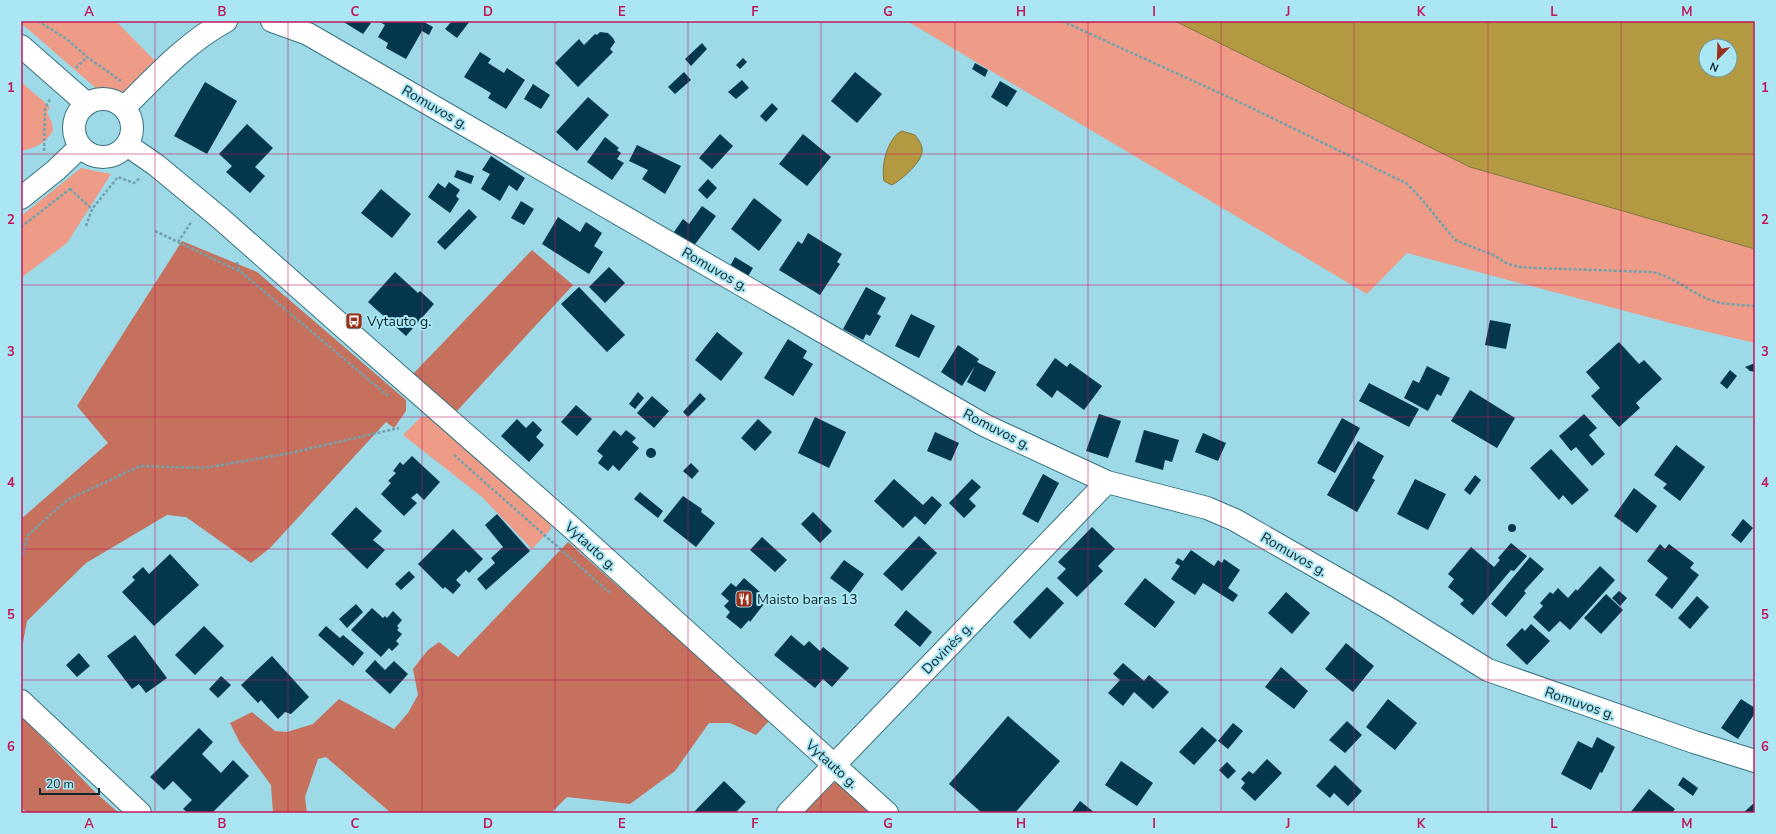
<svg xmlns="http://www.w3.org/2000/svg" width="1776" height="834" font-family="'Nunito Sans',sans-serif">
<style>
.green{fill:#ee9c88}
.forest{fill:#c5715d}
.water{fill:#b39a42;stroke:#82773b;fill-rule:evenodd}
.building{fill:#04374e}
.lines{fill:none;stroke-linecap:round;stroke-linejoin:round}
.minor-casing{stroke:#38727f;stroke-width:24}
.path{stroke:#71a2ad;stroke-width:2.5;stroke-dasharray:3 2;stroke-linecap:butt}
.minor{stroke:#fff;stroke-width:22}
.grid{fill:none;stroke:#c2185b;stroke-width:1;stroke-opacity:0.55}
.labels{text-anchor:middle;stroke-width:4;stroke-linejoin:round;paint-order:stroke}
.street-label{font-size:14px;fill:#0e262b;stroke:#aae6f4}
.poi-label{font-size:14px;fill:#0e262b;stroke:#aae6f4;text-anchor:start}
.neatline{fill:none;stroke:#c2185b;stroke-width:1.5}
.grid-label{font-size:13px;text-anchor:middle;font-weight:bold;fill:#c2185b}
</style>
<rect width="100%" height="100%" fill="#9dd9e7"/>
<!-- green -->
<path class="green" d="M21,21H116L156,62L122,94L111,96L98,90L21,23Z
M907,21H1175L1470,167L1755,249V343L1674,324L1407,253L1367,294Z
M21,82L50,107L47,112L52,123L53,131C45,144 35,148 21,151Z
M81,168L111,174L67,243L21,278V216Z
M421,417H429L550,519L551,529L532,549L482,497L403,435Z"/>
<!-- forest -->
<path class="forest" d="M182,241L257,272L406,400V411L394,428L386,422L270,548L251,563L186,517L167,515L86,563L27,621L21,653V519L108,443L77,406Z
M532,250L573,285L456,412L412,375Z
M568,542L770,720L756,735L730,723H709L675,771L630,804L567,797L551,813H391L326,757L318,759L305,797L307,813H273L271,785L240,743L230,723L252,712L275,731L287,732L313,724L339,699L394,729L408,713L418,695L413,669L428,650L439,642L458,657Z
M21,716L96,793L119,813H27L21,807Z
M839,782L873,813H801L829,784Z"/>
<!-- water -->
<path class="water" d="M1175,21H1755V249L1470,167ZM1706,46H1730V70H1706Z
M902,131L915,135C918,139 922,144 922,149C924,161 901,180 892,185L884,181C881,166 887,138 902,131Z"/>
<!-- building -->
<path class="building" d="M342,21H368L371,23L363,34Z
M378,21H422L433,27L429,35L422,31L406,59L386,48L388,43L378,37L385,25Z
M452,21H470L457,38L445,29Z
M600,32L608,33L613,38L615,42L610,49L613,52L578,87L555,63L579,39L584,45L595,34L597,35Z
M702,43L707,49L691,66L685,59Z
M480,52L491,59L488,63L504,73L507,68L525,80L506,109L488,98L491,93L464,77Z
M743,58L747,62L740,69L736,65Z
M975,63L988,70L985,77L972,69Z
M684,72L691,80L675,94L668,87Z
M855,72L882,94L857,123L831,101Z
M742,80L749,88L736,99L728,92Z
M1000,81L1017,91L1007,107L991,97Z
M205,82L237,101L207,154L174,136Z
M533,84L550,95L541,109L524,99Z
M588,97L609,115L577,151L556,132Z
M772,103L778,109L766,122L760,116Z
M247,124L273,148L255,167L265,176L250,193L226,172L232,166L219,154Z
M720,134L733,146L712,169L699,158Z
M803,134L831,157L807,186L779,164Z
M605,137L619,148L617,150L621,153L617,159L624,163L612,180L587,162Z
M637,145L681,166L665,194L642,179L648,170L629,161Z
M491,156L525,178L517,191L509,185L500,201L481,189L490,174L482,170Z
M457,170L474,176L471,184L454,177Z
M708,179L717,188L707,199L698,190Z
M449,182L460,190L456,196L459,199L450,213L428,197L438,183L445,188Z
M381,189L411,214L392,238L361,213Z
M754,198L782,220L759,251L731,229Z
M521,201L534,209L524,225L511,218Z
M702,206L716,216L693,247L674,232L683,219L689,224Z
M469,209L477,217L445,250L437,242Z
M558,217L580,232L586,222L602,233L594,246L603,252L589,274L542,244Z
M808,233L842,254L837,262L840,264L820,295L779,270L798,241L802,244Z
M735,257L753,268L747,278L729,268Z
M609,267L625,283L605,303L589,287Z
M395,272L418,293L420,291L434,304L406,336L368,302Z
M579,287L625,335L607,352L561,304Z
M866,287L886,298L877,314L881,316L870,336L866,334L863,340L843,329Z
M911,314L935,326L919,358L895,346Z
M1490,320L1511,324L1506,349L1485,345Z
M717,332L743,353L721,381L695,360Z
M788,339L807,351L803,358L813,364L793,396L764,378Z
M1619,342L1639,364L1644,360L1662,379L1636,403L1640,408L1619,427L1591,396L1600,388L1586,372Z
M958,345L979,359L977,362L996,372L985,392L967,382L975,366L962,386L941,372Z
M1055,358L1067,367L1070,363L1102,386L1084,410L1057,390L1052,398L1036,385Z
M1755,363V372L1750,371L1745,367Z
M1427,366L1450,378L1441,396L1437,394L1428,411L1404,398L1413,380L1419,383Z
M1730,370L1737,376L1727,389L1720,383Z
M1369,383L1419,409L1409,427L1359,401Z
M1470,390L1515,418L1497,448L1451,421Z
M638,392L644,398L635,409L629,404Z
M700,393L706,399L688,417L683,412Z
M652,396L669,411L654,428L637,413Z
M576,405L592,419L577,436L561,422Z
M1099,414L1121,421L1108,458L1086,451Z
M1584,414L1597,428L1589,435L1605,454L1592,466L1576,447L1571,451L1559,436Z
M815,417L846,432L829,468L798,453Z
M1342,418L1360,428L1335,473L1317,463Z
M517,419L526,428L533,421L542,430L536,437L544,445L529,462L501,436Z
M758,419L772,432L755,451L741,438Z
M614,430L621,436L626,430L636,438L632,442L639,448L619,471L613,465L608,471L598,463L603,456L597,451Z
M1144,430L1179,440L1172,462L1165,460L1163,470L1135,462Z
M935,432L959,443L951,461L927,451Z
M1203,433L1226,443L1218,461L1195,452Z
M1358,441L1384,456L1372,478L1375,480L1357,512L1327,495Z
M1676,445L1705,467L1680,501L1663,488L1667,484L1654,475Z
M646 453a5 5 0 1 1 10 0a5 5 0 1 1-10 0Z
M1551,449L1589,490L1572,505L1563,495L1559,500L1530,468Z
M412,456L440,482L424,500L417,493L411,498L417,503L404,516L381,494L391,483L388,481L396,473L393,471L400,462L403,465Z
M691,463L699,471L692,479L683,471Z
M1043,474L1059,483L1038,523L1022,514Z
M1475,475L1481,480L1470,495L1464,490Z
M894,479L923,505L932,496L942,505L925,525L915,516L903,528L874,501Z
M972,479L981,487L969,499L976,506L964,518L949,503Z
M1415,479L1446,494L1428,530L1397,514Z
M1634,488L1657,506L1637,533L1614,516Z
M640,492L663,511L658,518L634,499Z
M683,496L702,509L701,512L715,523L696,547L663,521Z
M356,507L382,531L373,540L385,550L367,569L331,534Z
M813,512L832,531L820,543L801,524Z
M497,514L530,551L486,590L477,579L495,563L491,558L503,547L485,525Z
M1743,519L1753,528L1741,543L1731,535Z
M1508 528a4 4 0 1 1 8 0a4 4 0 1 1-8 0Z
M1092,527L1115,549L1098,566L1103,571L1077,597L1057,578L1066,569L1058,562Z
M453,529L483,559L469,573L466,570L456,580L461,585L453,594L445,587L443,589L418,564Z
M919,536L937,553L902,591L883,574Z
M762,537L787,560L775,572L750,550Z
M1511,543L1527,556L1514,571L1511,570L1473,615L1460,604L1464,600L1448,587L1454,579L1448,574L1471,547L1494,567L1500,560L1498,558Z
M1660,544L1665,549L1669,544L1694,563L1690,568L1699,575L1672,609L1655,595L1668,578L1647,561Z
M1191,550L1214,566L1218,560L1222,563L1224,559L1240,570L1228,588L1238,595L1233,602L1203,583L1195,595L1171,579L1180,566L1175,563L1178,558L1183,561Z
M170,554L199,585L154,626L122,592L135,580L132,577L143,567L149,574Z
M1530,557L1544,569L1524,591L1526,593L1506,617L1491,604Z
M844,560L864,574L850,593L830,578Z
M1600,566L1615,580L1570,630L1560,621L1549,632L1533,617L1543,606L1540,603L1550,592L1553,594L1558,588L1568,598L1576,589L1577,591Z
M409,571L415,577L401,590L395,584Z
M744,578L760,592L759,594L767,600L750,622L749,620L741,629L726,617L730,612L724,606L729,601L721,594L731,583L736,587Z
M1145,578L1175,602L1155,628L1124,604Z
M1047,587L1064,603L1030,639L1013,622Z
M1619,591L1627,598L1620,606L1612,598Z
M1286,592L1310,613L1292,634L1268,613Z
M1606,594L1623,610L1601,634L1584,618Z
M1697,596L1709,607L1690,629L1678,618Z
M356,604L363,612L347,628L339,619Z
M372,608L383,618L385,616L387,618L393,611L402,620L397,626L399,628L397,630L402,634L396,641L399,644L392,651L389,648L381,657L351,630Z
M906,610L932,632L920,647L894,625Z
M1531,624L1550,641L1527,665L1506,645L1522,628L1525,631Z
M204,626L224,646L195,675L175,655Z
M326,626L340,638L343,635L364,653L353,666L318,635Z
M135,635L167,678L146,693L139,684L132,689L107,656Z
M791,635L804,646L809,641L820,651L823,647L849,668L832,687L823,679L815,688L774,655Z
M1346,643L1374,666L1353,692L1325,669Z
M79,653L90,666L77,677L66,665Z
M272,656L309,697L291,714L285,712L278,719L261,700L258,703L241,685Z
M375,660L385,670L394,661L408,674L390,694L365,671Z
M1123,663L1144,681L1149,675L1169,692L1153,709L1134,692L1123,706L1108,693L1120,680L1113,674Z
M1281,667L1308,691L1294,709L1265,687Z
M221,676L231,685L218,698L209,689Z
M1388,699L1417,723L1395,750L1366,727Z
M1741,699L1755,708V713L1738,739L1721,728Z
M1008,716L1060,761L1015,813H982L949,784Z
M1347,721L1362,735L1345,753L1329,740Z
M1233,723L1243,731L1228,749L1218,741Z
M1202,727L1217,740L1194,765L1179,752Z
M199,728L213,742L202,754L221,773L233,760L249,776L212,813H188L183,809L192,800L173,781L164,790L150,777Z
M1597,737L1615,747L1602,773L1600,772L1591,790L1561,774L1578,741L1592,748Z
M1267,759L1282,773L1255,801L1241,788L1245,783L1241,779L1249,771L1253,774Z
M1121,761L1153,783L1137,806L1105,785Z
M1227,762L1236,771L1228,779L1219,770Z
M1335,765L1362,791L1348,806L1334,793L1330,798L1316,786Z
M1683,777L1698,788L1693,796L1678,785Z
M724,781L746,802L735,813H693Z
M1649,789L1675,809L1672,813H1630Z
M1080,801L1095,813H1071Z
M1754,803L1755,813H1743Z"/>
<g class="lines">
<!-- minor casing -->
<g class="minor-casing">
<path id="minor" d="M272,21L308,34L984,425L1107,482L1207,508L1235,520L1385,606L1488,670L1694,742L1755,761
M21,46L87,104
M74 128a29 29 0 1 1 58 0a29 29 0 1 1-58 0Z
M124,108C155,77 187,42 226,21
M127,145L156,165L220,218L349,332L571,527L887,813
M21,198L56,170L80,147
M21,701L140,813
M788,813L1107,482"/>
</g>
<!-- path -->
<path class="path" d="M38,21L68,40L87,57L121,81
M1062,21L1235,100L1387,174L1406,183L1419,196L1455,240L1493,255L1508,264L1520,267L1538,268L1652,272C1676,277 1694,296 1717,302C1729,305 1743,305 1755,306
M76,68L87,57
M44,151L45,108L50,99
M70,189L92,209
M86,226L92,209L118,177L134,183L140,178
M21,227L70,189L68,187
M155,231L241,272L388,396
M178,242L192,221
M237,262L240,272
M454,455L611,594
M21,560L28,535L67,500L140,466L204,468L290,453L399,428"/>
<!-- minor -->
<use href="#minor" class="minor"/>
</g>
<!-- grid -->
<path class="grid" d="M155,21V813M288,21V813M422,21V813M555,21V813M688,21V813M821,21V813M955,21V813M1088,21V813M1221,21V813M1354,21V813M1488,21V813M1621,21V813M21,154H1755M21,285H1755M21,417H1755M21,549H1755M21,680H1755"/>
<!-- icons -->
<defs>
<g id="bus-square" transform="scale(0.9)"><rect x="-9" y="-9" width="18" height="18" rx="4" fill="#9a311b" stroke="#aae6f4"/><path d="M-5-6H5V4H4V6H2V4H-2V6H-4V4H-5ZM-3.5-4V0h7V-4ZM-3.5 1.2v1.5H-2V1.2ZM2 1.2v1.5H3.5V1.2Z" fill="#fff"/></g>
<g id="restaurant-square" transform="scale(0.9)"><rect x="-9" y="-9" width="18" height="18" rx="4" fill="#9a311b" stroke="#aae6f4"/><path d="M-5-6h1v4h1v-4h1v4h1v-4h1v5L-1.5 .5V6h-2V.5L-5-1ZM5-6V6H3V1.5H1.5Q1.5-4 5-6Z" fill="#fff"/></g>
</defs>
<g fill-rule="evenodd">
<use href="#bus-square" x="354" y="321"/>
<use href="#restaurant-square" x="744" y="599"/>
</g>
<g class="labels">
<!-- street labels -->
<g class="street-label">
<text transform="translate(435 107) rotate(30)" y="5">Romuvos g.</text>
<text transform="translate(715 269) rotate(30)" y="5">Romuvos g.</text>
<text transform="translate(997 429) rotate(27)" y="5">Romuvos g.</text>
<text transform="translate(591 546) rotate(42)" y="5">Vytauto g.</text>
<text transform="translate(1294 554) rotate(30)" y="5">Romuvos g.</text>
<text transform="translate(947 648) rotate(-46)" y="5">Dovinės g.</text>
<text transform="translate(1580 703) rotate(19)" y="5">Romuvos g.</text>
<text transform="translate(832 764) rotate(42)" y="5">Vytauto g.</text>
</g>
<!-- poi labels -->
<g class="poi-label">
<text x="367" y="326">Vytauto g.</text>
<text x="757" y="604">Maisto baras 13</text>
</g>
</g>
<!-- border -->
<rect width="1776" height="834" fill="none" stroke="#aae6f4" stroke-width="44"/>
<!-- north arrow -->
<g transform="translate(1718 58) rotate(203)"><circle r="19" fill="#aae6f4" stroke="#6c99a4"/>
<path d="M0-3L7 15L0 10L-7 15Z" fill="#9a311b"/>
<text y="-6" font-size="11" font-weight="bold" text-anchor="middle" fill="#0e262b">N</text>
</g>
<!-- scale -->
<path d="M40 788v6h59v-6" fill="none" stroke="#0e262b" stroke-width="2"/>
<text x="46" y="788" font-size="12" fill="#0e262b" stroke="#aae6f4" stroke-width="3" paint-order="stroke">20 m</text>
<rect x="22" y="22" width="1732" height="790" class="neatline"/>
<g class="grid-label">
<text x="89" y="16">A</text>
<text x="222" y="16">B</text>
<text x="355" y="16">C</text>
<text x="488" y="16">D</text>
<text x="622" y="16">E</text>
<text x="755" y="16">F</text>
<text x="888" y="16">G</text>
<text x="1021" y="16">H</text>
<text x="1154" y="16">I</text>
<text x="1288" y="16">J</text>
<text x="1421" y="16">K</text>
<text x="1554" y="16">L</text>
<text x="1687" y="16">M</text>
<text x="11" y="92">1</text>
<text x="1765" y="92">1</text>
<text x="11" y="224">2</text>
<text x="1765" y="224">2</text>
<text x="11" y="356">3</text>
<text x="1765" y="356">3</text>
<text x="11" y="487">4</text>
<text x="1765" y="487">4</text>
<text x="11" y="619">5</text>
<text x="1765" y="619">5</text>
<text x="11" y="751">6</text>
<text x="1765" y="751">6</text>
<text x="89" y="828">A</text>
<text x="222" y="828">B</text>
<text x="355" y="828">C</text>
<text x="488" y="828">D</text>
<text x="622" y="828">E</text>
<text x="755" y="828">F</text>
<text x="888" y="828">G</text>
<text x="1021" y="828">H</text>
<text x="1154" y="828">I</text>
<text x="1288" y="828">J</text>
<text x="1421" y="828">K</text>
<text x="1554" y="828">L</text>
<text x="1687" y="828">M</text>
</g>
</svg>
